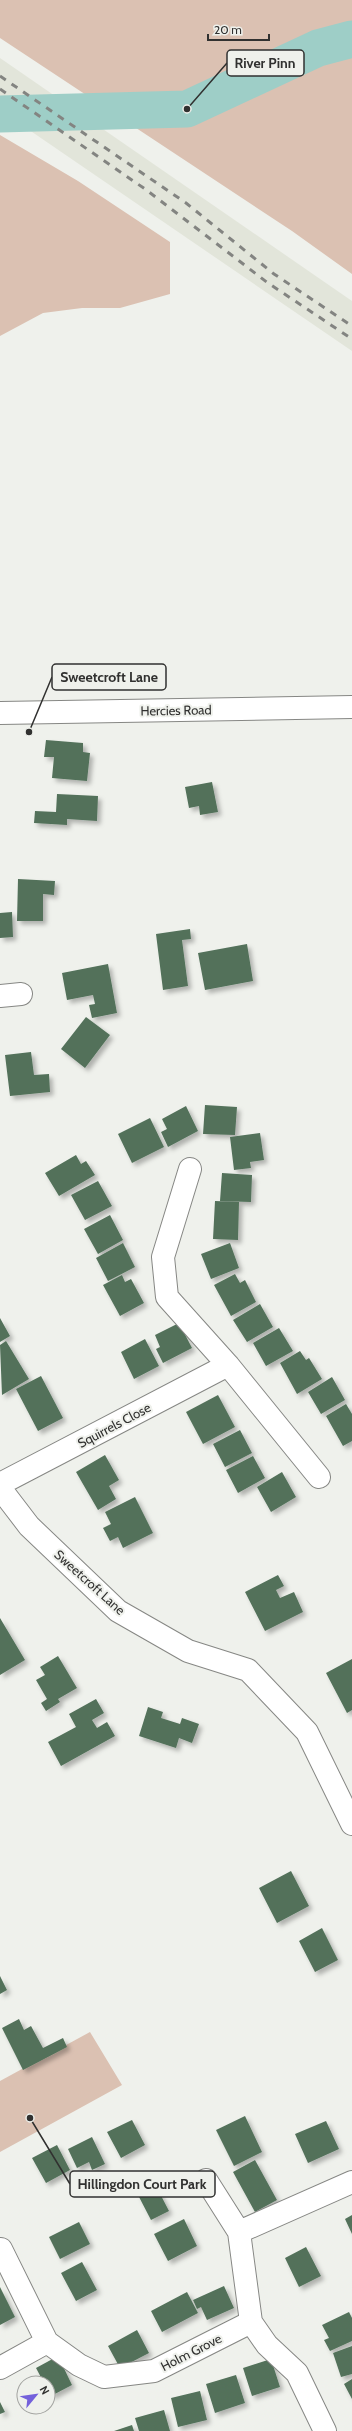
<svg xmlns="http://www.w3.org/2000/svg" width="352" height="2431" font-family="Cabin,sans-serif">
<style>
.built{fill:#e2e5da}
.green{fill:#dbc1b2}
.lines{fill:none;stroke-linecap:round;stroke-linejoin:round}
.river{stroke:#9ecec7;stroke-width:37}
.building{fill:#52715a;filter:url(#shadow)}
.street-casing{stroke:#868784;stroke-width:24}
.secondary-casing{stroke:#868784;stroke-width:24}
.street{stroke:#fff;stroke-width:22}
.secondary{stroke:#fff;stroke-width:22}
.rail{stroke:#838481;stroke-width:3;stroke-dasharray:7 7;stroke-linecap:butt}
.labels{text-anchor:middle;stroke-width:4;stroke-linejoin:round;paint-order:stroke}
.street-label{font-size:13px;fill:#313130;stroke:#eff1ec}
.leader{fill:none;stroke:#313130;stroke-width:1.5}
.callout-dot{fill:#313130;stroke:#eff1ec;stroke-width:1.5}
.callout{fill:#eff1ec;stroke:#313130;stroke-width:1.5}
.callout-label{font-size:14px;text-anchor:middle;font-weight:bold;fill:#313130}
</style>
<defs>
<filter id="shadow"><feDropShadow dx="3.5" dy="3.5" stdDeviation="2" flood-color="#0004"/></filter>
</defs>
<rect width="100%" height="100%" fill="#eff1ec"/>
<!-- built -->
<path class="built" d="M0,58L352,301V351L0,110Z"/>
<!-- green -->
<path class="green" d="M0,0H352V274L292,231L0,38Z
M0,135L78,181L170,242V294L120,308H82L43,313L0,336Z
M90,2032L122,2085L0,2152V2081Z"/>
<g class="lines">
<!-- river -->
<path class="river" d="M0,114L187,109L318,48L352,39"/>
</g>
<!-- building -->
<path class="building" d="M46,740L83,743V752L90,753L87,781L52,778L54,757H44Z
M212,782L218,812L200,815L199,806L189,808L185,787Z
M57,794L98,796L97,821L67,819V825L34,823L35,811L56,812Z
M18,879L55,881L54,895L43,894V921H17Z
M12,912L13,937L0,938V913Z
M190,929L191,939L182,940L188,986L163,990L156,934Z
M247,944L253,981L205,990L198,953Z
M108,964L117,1013L92,1018L89,1005L95,1004L93,995L67,1000L62,973Z
M86,1017L110,1035L85,1068L61,1049Z
M31,1052L34,1075L49,1074L50,1092L10,1096L5,1055Z
M205,1105L237,1107L235,1135L203,1134Z
M186,1106L198,1131L168,1147L161,1132L167,1129L162,1119Z
M150,1118L164,1147L132,1163L118,1134Z
M260,1133L264,1160L250,1162L251,1168L234,1170L230,1137Z
M76,1155L81,1164L86,1161L95,1175L59,1196L45,1173Z
M222,1173L252,1175L251,1202L220,1201Z
M98,1181L112,1206L85,1220L71,1195Z
M215,1201L239,1202L238,1240L213,1239Z
M110,1215L123,1240L98,1254L84,1229Z
M123,1243L135,1267L108,1281L96,1258Z
M230,1243L239,1268L211,1279L201,1254Z
M235,1274L240,1283L245,1280L256,1302L231,1316L214,1285Z
M122,1275L125,1282L131,1279L144,1303L120,1316L103,1285Z
M260,1304L273,1327L247,1342L233,1320Z
M0,1318L10,1336L0,1342Z
M179,1323L192,1348L163,1363L156,1349L160,1347L155,1335Z
M279,1328L293,1351L266,1366L253,1343Z
M145,1339L159,1366L134,1379L121,1352Z
M6,1341L29,1379L2,1395L0,1345Z
M300,1351L306,1360L309,1358L322,1379L297,1394L280,1363Z
M41,1376L63,1418L38,1431L16,1389Z
M332,1377L345,1400L321,1414L308,1392Z
M218,1395L235,1427L203,1444L186,1412Z
M346,1404L352,1414V1441L343,1446L326,1416Z
M240,1430L252,1453L225,1467L213,1444Z
M105,1455L119,1480L109,1486L116,1499L98,1510L76,1472Z
M253,1456L265,1478L238,1493L226,1470Z
M282,1472L296,1497L271,1512L257,1487Z
M135,1497L153,1533L123,1548L118,1537L110,1541L103,1528L111,1524L105,1512Z
M278,1575L284,1586L276,1590L280,1598L294,1592L303,1612L265,1631L245,1592Z
M0,1618L25,1660L0,1675Z
M58,1656L77,1688L58,1699L60,1702L46,1711L41,1703L47,1699L36,1680L45,1675L40,1667Z
M352,1659V1710L347,1713L326,1673Z
M96,1699L104,1713L92,1720L97,1728L107,1722L115,1736L61,1766L48,1742L76,1727L69,1714Z
M148,1707L163,1712L161,1718L180,1724L182,1718L199,1724L192,1743L179,1738L176,1748L139,1736Z
M291,1871L309,1906L277,1923L259,1888Z
M322,1928L338,1960L315,1972L299,1941Z
M0,1976L7,1990L0,1994Z
M19,2019L24,2030L31,2026L43,2048L63,2038L67,2047L23,2070L2,2028Z
M245,2116L262,2152L234,2166L216,2130Z
M132,2120L145,2145L121,2158L107,2132Z
M326,2121L339,2149L308,2163L295,2134Z
M92,2137L105,2164L92,2170L89,2162L77,2168L68,2149Z
M57,2145L70,2170L46,2183L32,2158Z
M255,2160L277,2200L255,2212L233,2172Z
M156,2186L169,2211L151,2220L138,2195Z
M352,2215V2234L345,2219Z
M184,2219L197,2246L168,2261L154,2234Z
M79,2222L90,2244L60,2259L49,2237Z
M306,2247L321,2276L299,2287L285,2258Z
M82,2262L97,2290L76,2301L61,2273Z
M224,2286L234,2308L207,2320L201,2307L197,2309L193,2300Z
M0,2287L15,2317L0,2325Z
M187,2292L198,2313L162,2332L151,2311Z
M349,2312L352,2318V2341L330,2351L324,2340L329,2338L322,2325Z
M137,2330L149,2353L120,2368L108,2346Z
M352,2346V2374L341,2377L333,2353Z
M58,2356L72,2385L51,2396L48,2383H44L36,2368Z
M271,2359L280,2387L252,2396L243,2368Z
M236,2375L245,2403L215,2413L206,2384Z
M352,2379V2399L344,2384Z
M200,2391L207,2420L178,2427L171,2398Z
M0,2402L5,2412L0,2414Z
M164,2410L170,2431H139L135,2418Z
M132,2425L134,2431H114Z"/>
<g class="lines">
<!-- street casing -->
<g class="street-casing">
<path id="street" d="M0,996L21,994
M190,1169L163,1257L167,1297L228,1365L319,1477
M0,1484L228,1365
M0,1488L29,1526L118,1611L188,1651L248,1670L307,1732L352,1824
M206,2180L239,2232
M1,2249L47,2342
M251,2322L267,2345L297,2373L325,2431
M0,2368L47,2342L79,2365L104,2377L154,2371L251,2322L239,2232L352,2182"/>
</g>
<!-- secondary casing -->
<g class="secondary-casing">
<path id="secondary" d="M0,713L352,707"/>
</g>
<!-- street -->
<use href="#street" class="street"/>
<!-- secondary -->
<use href="#secondary" class="secondary"/>
<!-- rail -->
<path class="rail" d="M0,76L186,203L274,274L352,326
M0,89L145,189L268,283L352,339"/>
</g>
<g class="labels">
<!-- street labels -->
<g class="street-label">
<text transform="translate(176 710) rotate(-1)" y="5">Hercies Road</text>
<text transform="translate(114 1425) rotate(-28)" y="5">Squirrels Close</text>
<text transform="translate(90 1582) rotate(42)" y="5">Sweetcroft Lane</text>
<text transform="translate(191 2352) rotate(-27)" y="5">Holm Grove</text>
</g>
</g>
<!-- callouts -->
<path class="leader" d="M187 109L227 63M29 732L52 677M30 2118L70 2184"/>
<g class="callout-dot">
<circle cx="187" cy="109" r="4"/>
<circle cx="29" cy="732" r="4"/>
<circle cx="30" cy="2118" r="4"/>
</g>
<g class="callout">
<rect x="227" y="50" width="77" height="26" rx="4"/>
<rect x="52" y="664" width="114" height="26" rx="4"/>
<rect x="70" y="2171" width="145" height="26" rx="4"/>
</g>
<g class="callout-label">
<text x="265" y="68">River Pinn</text>
<text x="109" y="682">Sweetcroft Lane</text>
<text x="142" y="2189">Hillingdon Court Park</text>
</g>
<!-- north arrow -->
<g transform="translate(36 2395) rotate(61)"><circle r="19" fill="#eff1ec" stroke="#a3a4a1"/>
<path d="M0-3L7 15L0 10L-7 15Z" fill="#7461db"/>
<text y="-6" font-size="11" font-weight="bold" text-anchor="middle" fill="#313130">N</text>
</g>
<!-- scale -->
<path d="M208 34v6h61v-6" fill="none" stroke="#313130" stroke-width="2"/>
<text x="214" y="34" font-size="12" fill="#313130" stroke="#eff1ec" stroke-width="3" paint-order="stroke">20 m</text>
</svg>
